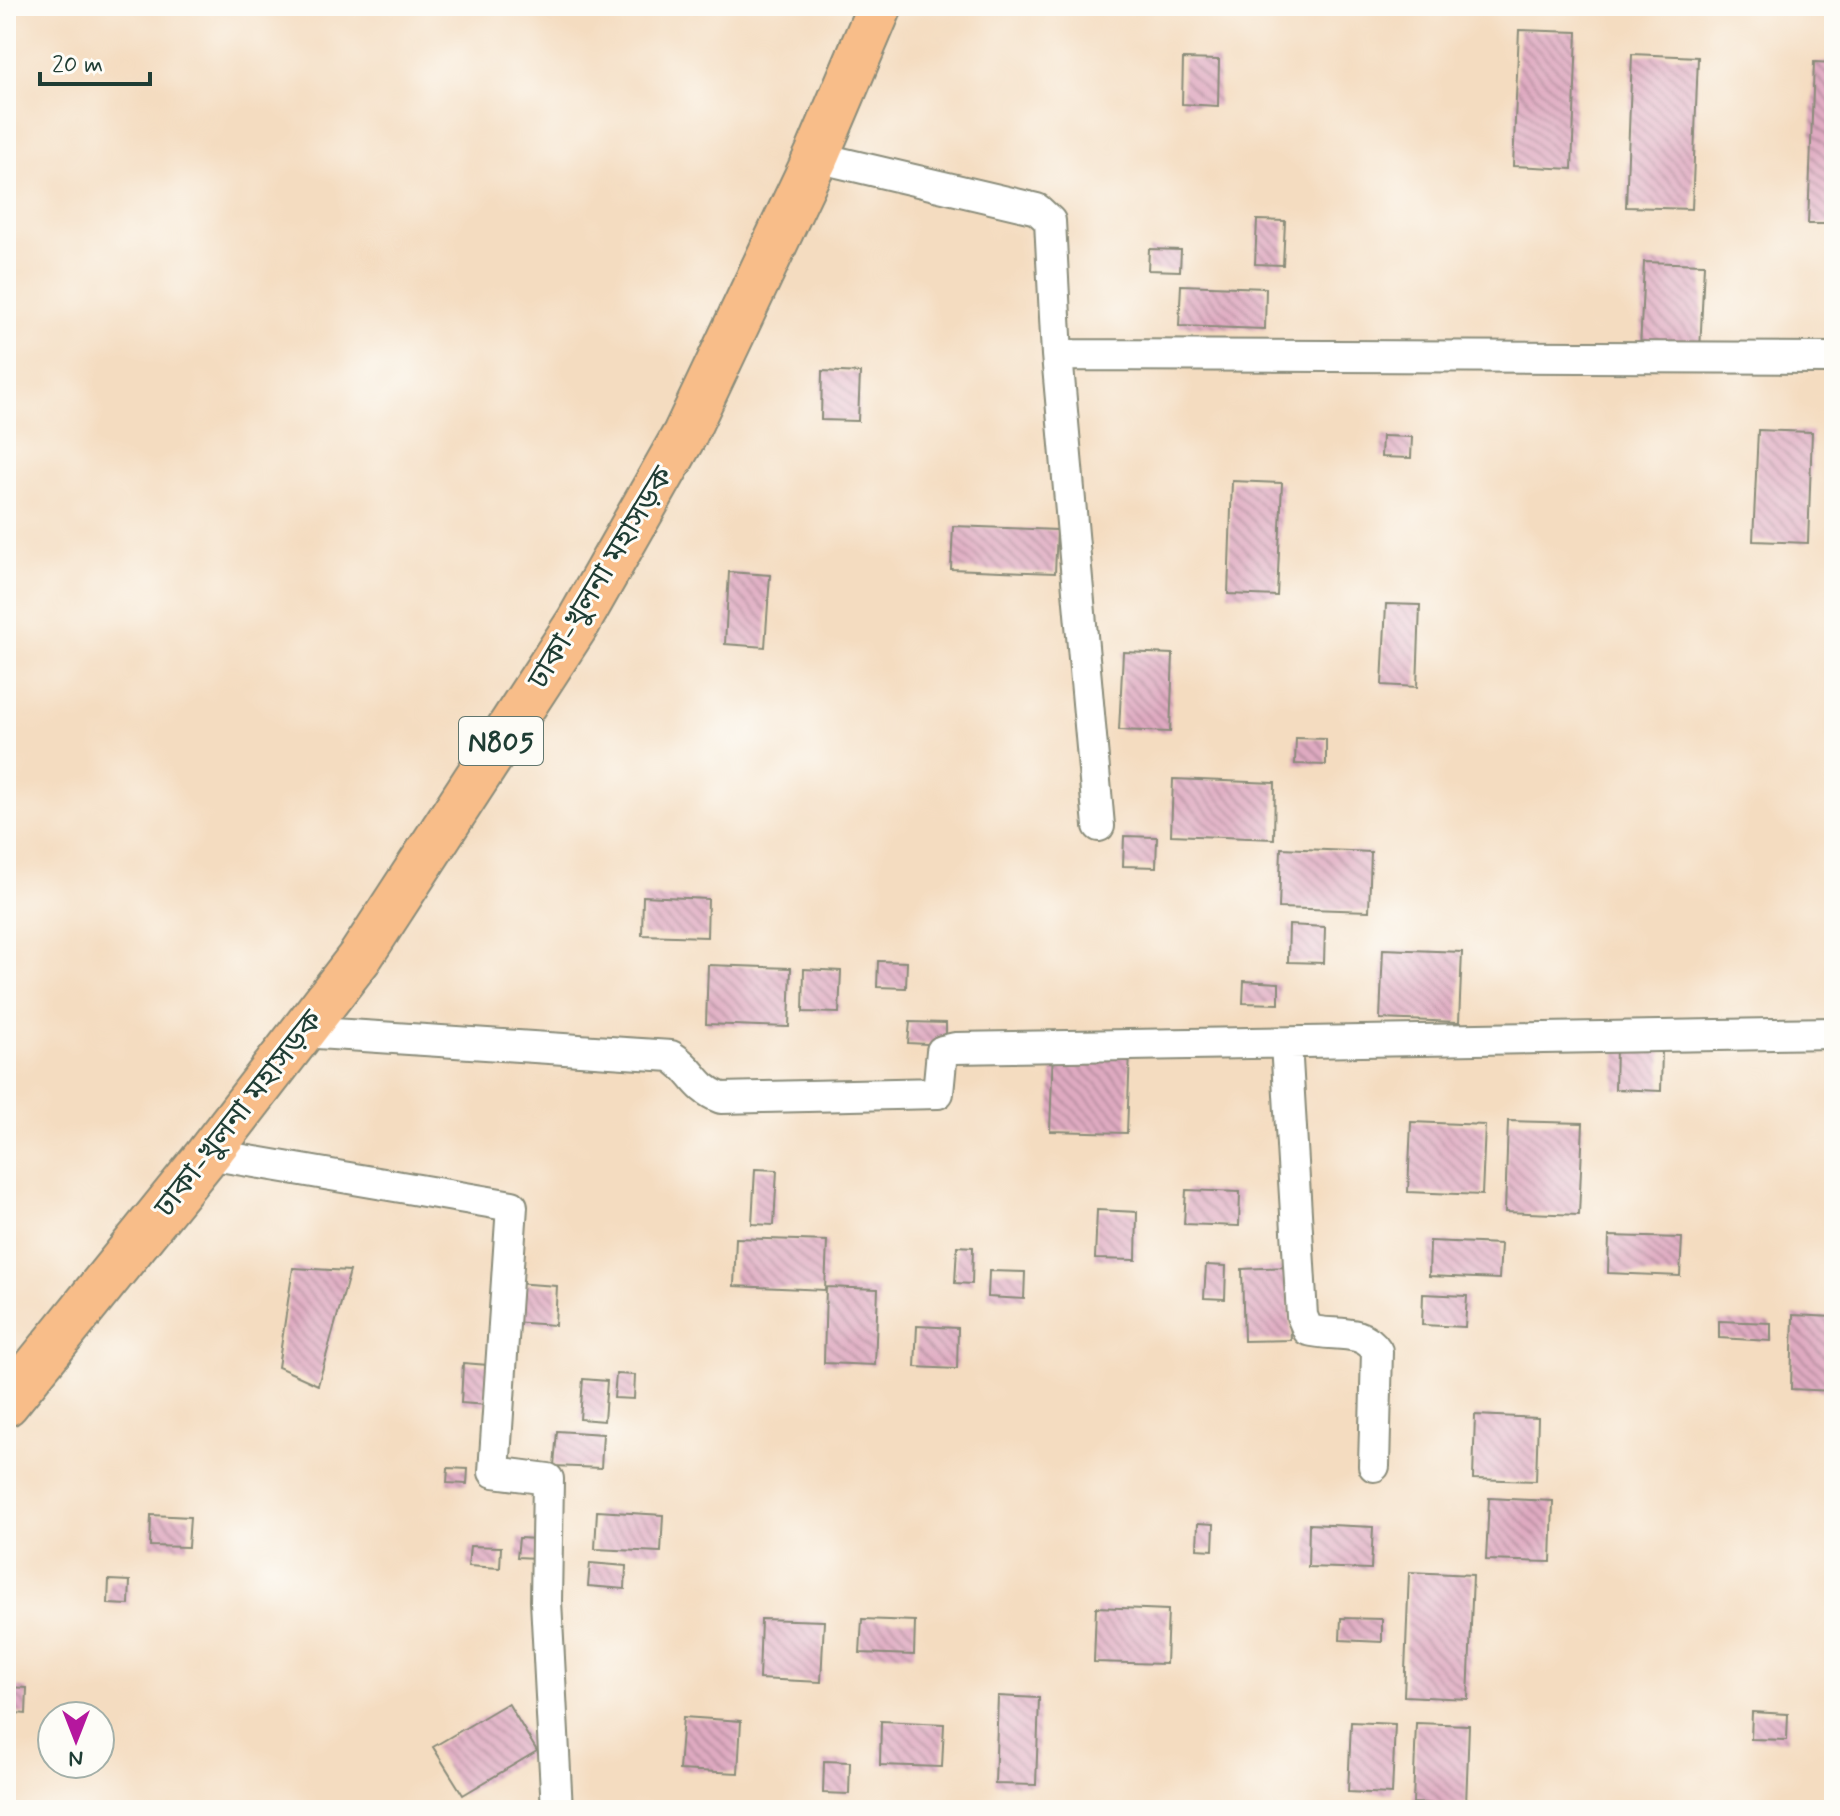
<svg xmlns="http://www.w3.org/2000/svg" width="1840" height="1816" font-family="Mynerve,'Noto Sans Bengali',sans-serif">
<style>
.building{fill:url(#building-back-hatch)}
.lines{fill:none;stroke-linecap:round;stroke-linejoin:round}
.minor-casing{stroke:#8a8c7a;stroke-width:34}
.trunk-casing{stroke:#8a8c7a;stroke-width:48}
.minor{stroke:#fff;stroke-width:30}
.trunk{stroke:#f8bd89;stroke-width:44}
.labels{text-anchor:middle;stroke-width:6;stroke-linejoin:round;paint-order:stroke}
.shield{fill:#fdfcf7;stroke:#62766e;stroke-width:2}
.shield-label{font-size:28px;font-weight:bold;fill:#1f3d34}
.street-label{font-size:30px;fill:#1f3d34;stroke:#fdfcf7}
</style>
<defs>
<pattern id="building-back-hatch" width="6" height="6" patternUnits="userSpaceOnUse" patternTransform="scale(2)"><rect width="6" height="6" fill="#dfaac1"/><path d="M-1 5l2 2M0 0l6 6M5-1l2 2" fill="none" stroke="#b48c9e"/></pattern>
</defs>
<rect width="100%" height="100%" fill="#fdfcf7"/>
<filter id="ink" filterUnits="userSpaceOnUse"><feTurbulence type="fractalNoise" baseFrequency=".0125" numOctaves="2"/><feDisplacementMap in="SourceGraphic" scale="16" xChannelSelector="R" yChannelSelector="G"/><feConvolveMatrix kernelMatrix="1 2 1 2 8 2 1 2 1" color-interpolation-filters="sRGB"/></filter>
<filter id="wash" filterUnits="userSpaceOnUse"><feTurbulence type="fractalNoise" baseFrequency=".006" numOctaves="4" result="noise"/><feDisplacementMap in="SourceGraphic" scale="32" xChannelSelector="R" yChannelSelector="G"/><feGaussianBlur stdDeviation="1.8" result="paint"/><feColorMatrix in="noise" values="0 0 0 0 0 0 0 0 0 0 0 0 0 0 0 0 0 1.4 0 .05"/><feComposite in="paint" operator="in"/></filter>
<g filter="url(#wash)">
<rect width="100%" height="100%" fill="#f4dcc0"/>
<g id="blocks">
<!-- building -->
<path class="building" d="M1519,30L1577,32L1572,169L1513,166Z
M1632,54L1698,57L1692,209L1626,207Z
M1183,59L1219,60L1218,106L1182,104Z
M1814,62L1834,63V224H1808Z
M1257,220L1285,221L1283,265L1255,264Z
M1149,249L1181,250L1180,271L1148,270Z
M1644,262L1704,264L1700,352L1640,350Z
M1181,285L1266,288L1265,329L1179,326Z
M822,371L860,373L858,421L821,420Z
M1758,430L1812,432L1808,543L1753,541Z
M1382,436L1412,437L1411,458L1381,457Z
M1830,467H1834V515L1829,514Z
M1232,481L1282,483L1277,596L1228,594Z
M953,526L1057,530L1055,573L951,569Z
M729,572L770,575L765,647L725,644Z
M1386,604L1420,605L1417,687L1382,685Z
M1123,652L1173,654L1170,732L1119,730Z
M1296,738L1326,739V765L1295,764Z
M1173,779L1275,783L1274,839L1171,835Z
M1124,836L1157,837L1156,867L1123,866Z
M1281,848L1371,852L1369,911L1279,908Z
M643,896L708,899L707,937L642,935Z
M1289,925L1325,927L1324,963L1288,962Z
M1383,949L1462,952L1459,1022L1380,1019Z
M878,961L907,962L906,988L877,987Z
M708,965L791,968L789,1027L706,1024Z
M804,969L841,971L839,1013L803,1012Z
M1244,981L1279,983V1004L1243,1003Z
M910,1022L946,1023V1045L908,1043Z
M1616,1046L1662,1048L1661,1091L1615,1089Z
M1053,1048L1130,1051L1127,1133L1050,1131Z
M1508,1121L1583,1123L1579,1215L1505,1212Z
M1411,1122L1485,1125L1482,1195L1408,1192Z
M755,1169L777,1170L774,1225L752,1224Z
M1186,1190L1240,1192L1239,1226L1184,1224Z
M1097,1210L1137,1212L1136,1260L1095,1259Z
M1609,1236L1682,1238L1680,1276L1608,1273Z
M736,1238L827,1241L825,1290L734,1286Z
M1430,1241L1501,1244L1499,1279L1429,1276Z
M957,1246L973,1247L972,1284L955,1283Z
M1206,1265L1226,1266L1225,1299L1204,1298Z
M1288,1267L1291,1340L1244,1341L1242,1269Z
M293,1268L350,1271L318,1385L278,1367Z
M989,1271L1025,1272L1024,1299L988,1297Z
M513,1283L557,1286L555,1325L511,1322Z
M826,1287L878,1289L875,1365L824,1363Z
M1423,1294L1467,1296L1465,1327L1422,1325Z
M1793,1315L1834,1317V1391L1791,1389Z
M1719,1321L1771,1323V1341L1719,1338Z
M917,1326L958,1328L957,1369L915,1367Z
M463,1363L488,1365L486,1405L461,1403Z
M616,1374L635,1375L634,1399L614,1398Z
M583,1379L607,1381L604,1421L580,1419Z
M1475,1415L1538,1418L1536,1481L1473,1479Z
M557,1431L603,1434L601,1468L554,1466Z
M448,1468L468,1469L467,1484L447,1483Z
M1489,1498L1553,1501L1551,1562L1486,1560Z
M597,1511L663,1515L661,1552L595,1549Z
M151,1515L190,1517L188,1547L150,1546Z
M1198,1523L1214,1524L1213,1550L1197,1549Z
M1309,1524L1373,1527L1371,1569L1308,1567Z
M519,1538L537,1539L536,1558L517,1557Z
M470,1546L501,1547L500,1568L468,1566Z
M590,1563L626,1566L625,1589L588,1586Z
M1409,1572L1473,1575L1468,1699L1404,1696Z
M109,1580L130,1581L129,1605L108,1604Z
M1096,1607L1168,1610L1166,1664L1094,1662Z
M1341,1618L1382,1619V1642L1340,1640Z
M761,1619L824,1621L821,1682L759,1679Z
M862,1619L915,1621L914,1655L860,1653Z
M6,1687L27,1688L26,1714L6,1712Z
M998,1696L1039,1698L1036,1785L995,1784Z
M508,1703L537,1751L463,1795L433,1747Z
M1752,1712L1788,1714L1787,1740L1751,1739Z
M683,1717L741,1721L738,1773L679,1770Z
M881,1721L944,1724L942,1767L880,1765Z
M1351,1722L1395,1724L1392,1794L1348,1792Z
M1416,1723L1469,1725L1466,1805L1413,1803Z
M824,1761L850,1762L849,1794L823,1793Z"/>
</g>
</g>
<g filter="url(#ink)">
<use href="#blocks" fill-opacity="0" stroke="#8a8c7a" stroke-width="2"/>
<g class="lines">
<!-- minor casing -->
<g class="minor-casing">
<path id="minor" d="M816,157L1037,209L1050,221L1057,355L1099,826
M1057,355L1834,358
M302,1032L671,1056C695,1071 692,1086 721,1098L938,1093L942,1051L955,1048L1834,1033
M1286,1043L1302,1316L1308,1330C1333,1337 1362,1327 1377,1351L1374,1466
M208,1154L512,1206L494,1472L548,1479L546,1601L557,1810"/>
</g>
<!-- trunk casing -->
<g class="trunk-casing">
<path id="trunk" d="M6,1404L208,1154L360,957L579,621L685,434L816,157L880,6"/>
</g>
<!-- minor -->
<use href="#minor" class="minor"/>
<!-- trunk -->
<use href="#trunk" class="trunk"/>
</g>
</g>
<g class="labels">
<!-- shield labels -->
<rect class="shield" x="459" y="717" width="84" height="48" rx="6"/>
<g class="shield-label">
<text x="501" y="751">N805</text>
</g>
<!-- street labels -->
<g class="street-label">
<text transform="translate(600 577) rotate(-59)" y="10">ঢাকা-খুলনা মহাসড়ক</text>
<text transform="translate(238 1113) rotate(-52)" y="10">ঢাকা-খুলনা মহাসড়ক</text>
</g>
</g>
<!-- margin -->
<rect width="1840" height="1816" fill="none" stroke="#fdfcf7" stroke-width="32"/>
<!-- north arrow -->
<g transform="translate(76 1740) rotate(180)"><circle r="38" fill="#fdfcf7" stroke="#a4b0a9" stroke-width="2"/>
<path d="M0-6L14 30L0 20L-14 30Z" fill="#b5179e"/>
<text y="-12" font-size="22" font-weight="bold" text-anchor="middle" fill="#1f3d34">N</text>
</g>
<!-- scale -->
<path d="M40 72v12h110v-12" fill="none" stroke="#1f3d34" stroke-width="4"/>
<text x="52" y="72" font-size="24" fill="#1f3d34" stroke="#fdfcf7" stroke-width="6" paint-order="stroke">20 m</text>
</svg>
